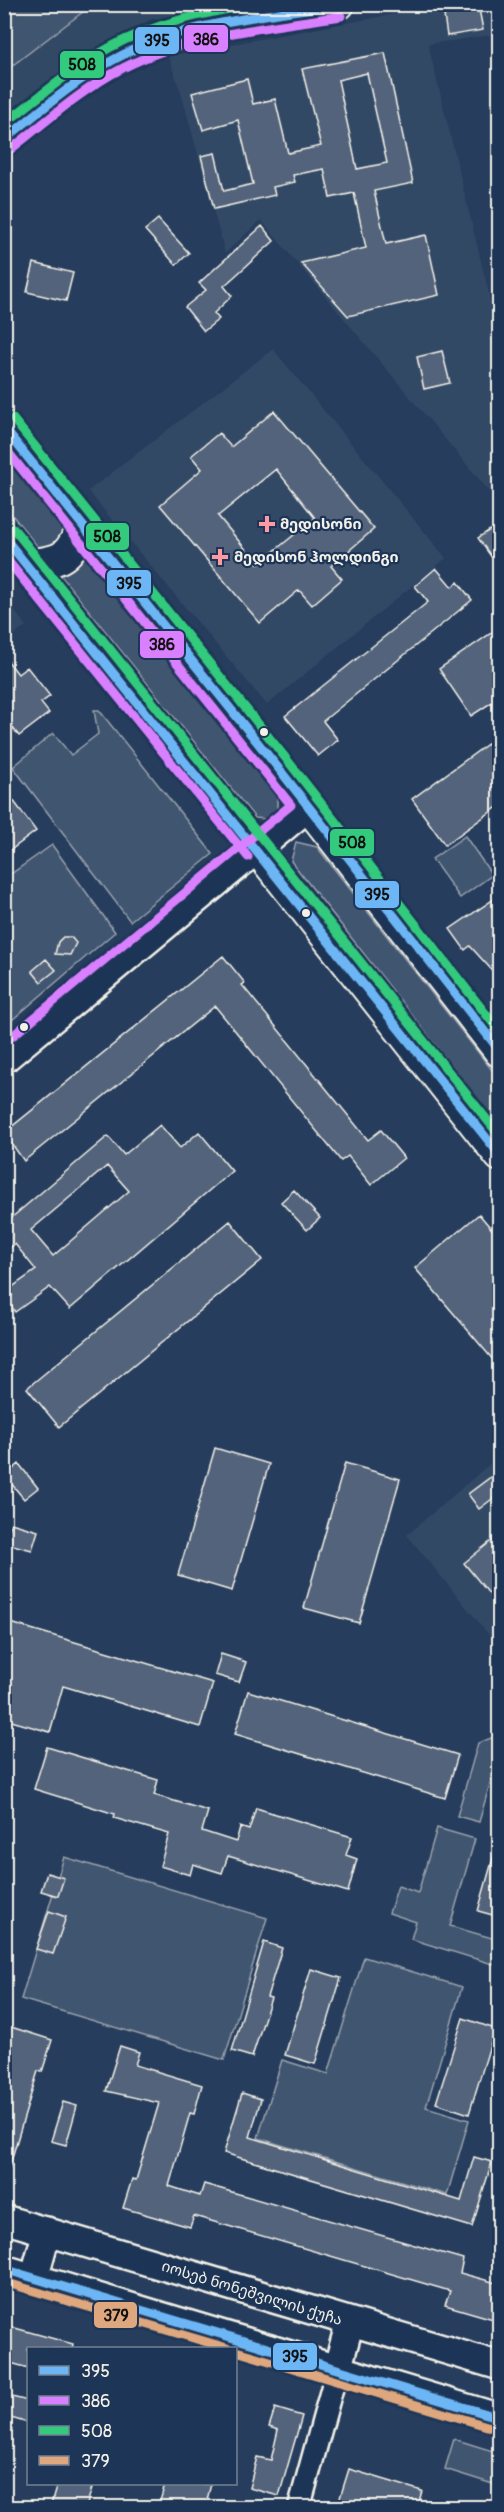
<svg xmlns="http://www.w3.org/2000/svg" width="504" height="2512" font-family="Pangolin,'Noto Sans Georgian',sans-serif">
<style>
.built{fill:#334966}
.green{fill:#40546f;stroke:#9aa2ac;stroke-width:1.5}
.building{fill:#52647b;stroke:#f4f1e8;stroke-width:1.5;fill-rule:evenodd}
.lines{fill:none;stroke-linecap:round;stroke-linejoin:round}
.minor-casing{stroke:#f4f1e8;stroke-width:26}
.tertiary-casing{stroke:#f4f1e8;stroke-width:32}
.secondary-casing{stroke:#f4f1e8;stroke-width:34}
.minor{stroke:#1d3557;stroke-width:21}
.tertiary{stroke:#1d3557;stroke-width:27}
.secondary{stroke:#1d3557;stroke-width:30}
.bus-1-casing{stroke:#1d3557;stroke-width:14}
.bus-2-casing{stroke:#1d3557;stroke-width:14}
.bus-3-casing{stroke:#1d3557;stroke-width:14}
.bus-4-casing{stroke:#1d3557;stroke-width:14}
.bus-1{stroke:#6db6f5;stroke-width:9}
.bus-2{stroke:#d880ff;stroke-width:9}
.bus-3{stroke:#33ca7d;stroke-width:9}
.bus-4{stroke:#dfa77e;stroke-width:9}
.poi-dot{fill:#ff9aa2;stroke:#1d3557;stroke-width:2}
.bus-dot{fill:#f4f1e8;stroke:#1d3557;stroke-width:2}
.labels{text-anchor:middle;stroke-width:4.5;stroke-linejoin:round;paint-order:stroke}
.poi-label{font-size:15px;font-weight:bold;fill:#f4f1e8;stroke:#1d3557;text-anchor:start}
.street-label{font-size:15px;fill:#f4f1e8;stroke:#1d3557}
.line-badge{stroke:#1d3557;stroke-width:2}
.pale-badge-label{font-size:16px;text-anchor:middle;font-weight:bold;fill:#111}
</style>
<rect width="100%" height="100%" fill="#263d5d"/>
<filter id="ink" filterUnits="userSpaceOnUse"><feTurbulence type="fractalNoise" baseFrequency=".0167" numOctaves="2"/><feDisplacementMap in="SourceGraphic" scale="12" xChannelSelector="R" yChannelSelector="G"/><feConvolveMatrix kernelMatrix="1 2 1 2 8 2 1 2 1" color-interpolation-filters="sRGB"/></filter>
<g filter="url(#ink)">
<!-- built -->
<path class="built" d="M5,5H238L151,19L78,58L5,116Z
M444,5H499V34L428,44L499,335V503L261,220L225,253L181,92L168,56Z
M273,349L446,558L267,705L88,491Z
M5,598L26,626L5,642Z
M499,1456V1647L407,1535Z"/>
<!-- green -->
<path class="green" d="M5,4H92V5L5,71Z
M4,452L277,795V809L266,819L255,818L5,506Z
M94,710H99L213,854L130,921L13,767L53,733L71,755L98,734Z
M465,836L492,875L460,898L432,859Z
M296,842L317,847L499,1079V1126L291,861Z
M52,845L115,932L5,1026L4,879Z
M499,1735V1775L493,1773L479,1822L457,1816L478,1743Z
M437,1828L475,1839L450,1926L499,1940V1966L411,1939L416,1922L389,1913L398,1886L418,1893Z
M64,1857L267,1918L224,2060L21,1999Z
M364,1957L462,1987L426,2107L469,2120L447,2195L258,2138L282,2060L328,2074Z
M454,2439L499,2453V2475L496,2485L445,2469Z"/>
<!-- building -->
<path class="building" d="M479,9L483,30L447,36L444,15Z
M385,53L413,183L374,191L386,244L426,235L439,295L348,316L301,263L366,248L354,193L330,198L324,169L293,175L295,182L273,187L275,195L214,209L201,156L215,153L224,191L253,184L238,120L203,130L192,93L247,79L253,104L275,99L288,153L321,146L302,69ZM367,73L387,163L357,169L338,80Z
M158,219L189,253L176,265L145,230Z
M262,226L274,241L224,286L232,296L214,313L219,319L204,331L185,307L206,290L199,283Z
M34,263L73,273L66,301L27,292Z
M442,351L450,383L424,389L417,357Z
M274,411L374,529L331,566L342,579L312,605L299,590L260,623L160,505L202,469L191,456L219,433L231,447ZM276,469L315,518L258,564L218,516Z
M490,530L500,543V569L478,538Z
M436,568L452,587L458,582L472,600L323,721L338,740L318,756L285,716L428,602L415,586Z
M500,627V697L471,716L439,669Z
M4,656L18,674L27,667L50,696L41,703L49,713L19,736L12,727L4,733Z
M489,743L500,758V805L445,845L412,799Z
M4,788L36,831L4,855Z
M500,895V979L470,946L465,950L450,929Z
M63,937H71L76,943L70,955L55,954L58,942Z
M223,956L245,983L242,985L368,1140L381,1130L404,1158L371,1185L348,1156L341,1161L215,1006L24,1161L4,1133Z
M46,959L56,970L41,982L32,971Z
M160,1125L180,1148L199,1132L232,1171L70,1309L50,1287L15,1312L4,1297V1293L36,1270L15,1244L11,1247L4,1239V1224L108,1136L124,1155ZM107,1166L129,1191L53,1256L31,1230Z
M294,1190L320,1218L307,1230L281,1202Z
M479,1214L500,1239V1368L415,1268Z
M230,1221L262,1260L59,1427L27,1388Z
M215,1448L269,1464L232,1591L178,1575Z
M345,1463L400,1479L359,1623L304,1608Z
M19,1464L38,1488L24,1499L5,1476Z
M500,1470V1493L479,1509L468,1494Z
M11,1523L38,1531L32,1550L5,1543Z
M500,1534V1607L464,1563Z
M4,1621L213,1683L200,1727L63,1686L50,1732L4,1719Z
M221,1654L246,1662L239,1682L215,1675Z
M248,1691L458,1755L445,1798L235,1734Z
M47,1747L158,1780L154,1795L208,1811L202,1831L236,1842L240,1827L249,1830L256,1808L352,1837L346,1855L357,1859L348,1892L228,1856L222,1873L193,1864L190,1875L160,1866L169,1834L114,1818L115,1814L34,1789Z
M495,1851H500V1917L478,1911Z
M47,1873L64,1878L58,1896L41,1891Z
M49,1911L66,1917L53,1954L36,1949Z
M264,1942L282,1948L267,1997L271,1998L252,2057L232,2051Z
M311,1969L341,1978L315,2064L285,2055Z
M463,2018L495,2029L469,2114L436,2103Z
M11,2027L52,2040L42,2072L38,2071L8,2171L4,2170V2050Z
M120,2046L139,2052L135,2065L202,2085L194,2114L190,2113L169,2186L200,2196L204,2184L463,2259L460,2273L500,2284V2321L445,2305L450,2291L194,2216L190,2227L123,2208L132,2179L136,2180L159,2103L106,2091Z
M242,2093L261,2099L250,2137L461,2201L474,2157L492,2162L472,2227L224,2153Z
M63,2102L77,2106L66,2145L51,2141Z
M4,2325L73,2344L72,2349H28V2368L4,2361Z
M4,2395L28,2401V2423L4,2416Z
M275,2408L302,2416L279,2496L249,2488L257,2457L271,2460L278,2430L269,2427Z
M349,2469L422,2491L417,2508H362L339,2501Z
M57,2484H93L86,2508H50Z
M165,2484H211L205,2508H158Z"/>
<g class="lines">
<!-- minor casing -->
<g class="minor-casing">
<path id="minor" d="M299,2508L337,2370"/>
</g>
<!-- tertiary casing -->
<g class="tertiary-casing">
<path id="tertiary" d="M4,1059L308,807
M4,2219L500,2366
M4,2269L500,2418
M34,2278L47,2231
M337,2370L350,2322"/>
</g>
<!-- secondary casing -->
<g class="secondary-casing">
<path id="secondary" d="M4,140C40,112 76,80 116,58C183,22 265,17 339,4
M4,427L279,769L500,1052
M4,536L225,812L257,849L500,1156
M28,564C61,562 70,558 82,525"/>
</g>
<!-- minor -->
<use href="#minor" class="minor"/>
<!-- tertiary -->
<use href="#tertiary" class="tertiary"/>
<!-- secondary -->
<use href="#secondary" class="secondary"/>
<!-- bus-1 casing -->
<g class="bus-1-casing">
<path id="bus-1" d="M4,140C40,111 75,80 115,59C182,22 262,17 336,4
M4,428L279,769L500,1051
M4,537L500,1155
M4,2269L500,2418"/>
</g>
<!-- bus-2 casing -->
<g class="bus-2-casing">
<path id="bus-2" d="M11,149C47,121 82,89 123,68C190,34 267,28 341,16
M4,447L291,805L4,1043
M4,556L248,857"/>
</g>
<!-- bus-3 casing -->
<g class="bus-3-casing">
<path id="bus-3" d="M4,124C38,98 71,69 109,48C154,23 207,12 258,4
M13,419L288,761L500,1032
M13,528L500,1136"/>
</g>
<!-- bus-4 casing -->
<g class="bus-4-casing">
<path id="bus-4" d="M4,2282L227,2348
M236,2351L497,2429"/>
</g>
<!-- bus-1 -->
<use href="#bus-1" class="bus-1"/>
<!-- bus-2 -->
<use href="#bus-2" class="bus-2"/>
<!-- bus-3 -->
<use href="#bus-3" class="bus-3"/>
<!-- bus-4 -->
<use href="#bus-4" class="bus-4"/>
</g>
</g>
<!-- markers -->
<g class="poi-dot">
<path d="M264 515h6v6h6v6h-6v6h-6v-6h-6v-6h6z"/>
<path d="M217 548h6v6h6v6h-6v6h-6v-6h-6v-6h6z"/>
</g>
<g class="bus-dot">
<circle cx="264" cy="732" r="5"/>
<circle cx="306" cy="913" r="5"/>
<circle cx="24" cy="1027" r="5"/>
</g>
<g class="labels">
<!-- poi labels -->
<g class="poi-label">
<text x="280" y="529">მედისონი</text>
<text x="234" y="562">მედისონ ჰოლდინგი</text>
</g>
<!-- street labels -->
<g class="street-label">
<text transform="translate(252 2293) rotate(17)" y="5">იოსებ ნონეშვილის ქუჩა</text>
</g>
</g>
<g class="line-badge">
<rect x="183" y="24" width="46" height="29" rx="6" fill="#d880ff"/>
<rect x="134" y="26" width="46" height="29" rx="6" fill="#6db6f5"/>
<rect x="59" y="50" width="46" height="29" rx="6" fill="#33ca7d"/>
<rect x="85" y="522" width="45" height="29" rx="6" fill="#33ca7d"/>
<rect x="106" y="569" width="46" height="28" rx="6" fill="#6db6f5"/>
<rect x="139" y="630" width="46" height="29" rx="6" fill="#d880ff"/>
<rect x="329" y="828" width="46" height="29" rx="6" fill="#33ca7d"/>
<rect x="354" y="880" width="46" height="29" rx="6" fill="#6db6f5"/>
<rect x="93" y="2301" width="45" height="28" rx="6" fill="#dfa77e"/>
<rect x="272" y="2342" width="46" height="29" rx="6" fill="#6db6f5"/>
</g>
<g class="pale-badge-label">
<text x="206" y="45">386</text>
<text x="157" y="46">395</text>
<text x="82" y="70">508</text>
<text x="107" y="542">508</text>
<text x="129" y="589">395</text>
<text x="162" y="650">386</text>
<text x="352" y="848">508</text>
<text x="377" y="900">395</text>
<text x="116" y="2321">379</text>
<text x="295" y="2362">395</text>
</g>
<!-- margin -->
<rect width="504" height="2512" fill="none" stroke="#1d3557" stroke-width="24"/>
<rect x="12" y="12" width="480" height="2488" fill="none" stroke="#f4f1e8" stroke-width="2" filter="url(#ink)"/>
<!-- legend -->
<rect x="27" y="2347" width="210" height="138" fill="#1d3557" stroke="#738091" stroke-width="1.5"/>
<rect x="39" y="2366" width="30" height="9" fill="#6db6f5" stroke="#738091" stroke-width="1.5"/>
<text x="81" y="2377" font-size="18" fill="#f4f1e8">395</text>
<rect x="39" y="2396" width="30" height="9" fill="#d880ff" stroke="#738091" stroke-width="1.5"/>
<text x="81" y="2407" font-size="18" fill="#f4f1e8">386</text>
<rect x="39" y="2426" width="30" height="9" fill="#33ca7d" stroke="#738091" stroke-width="1.5"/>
<text x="81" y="2437" font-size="18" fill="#f4f1e8">508</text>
<rect x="39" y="2456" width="30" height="9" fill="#dfa77e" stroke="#738091" stroke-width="1.5"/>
<text x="81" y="2467" font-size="18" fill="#f4f1e8">379</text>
</svg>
